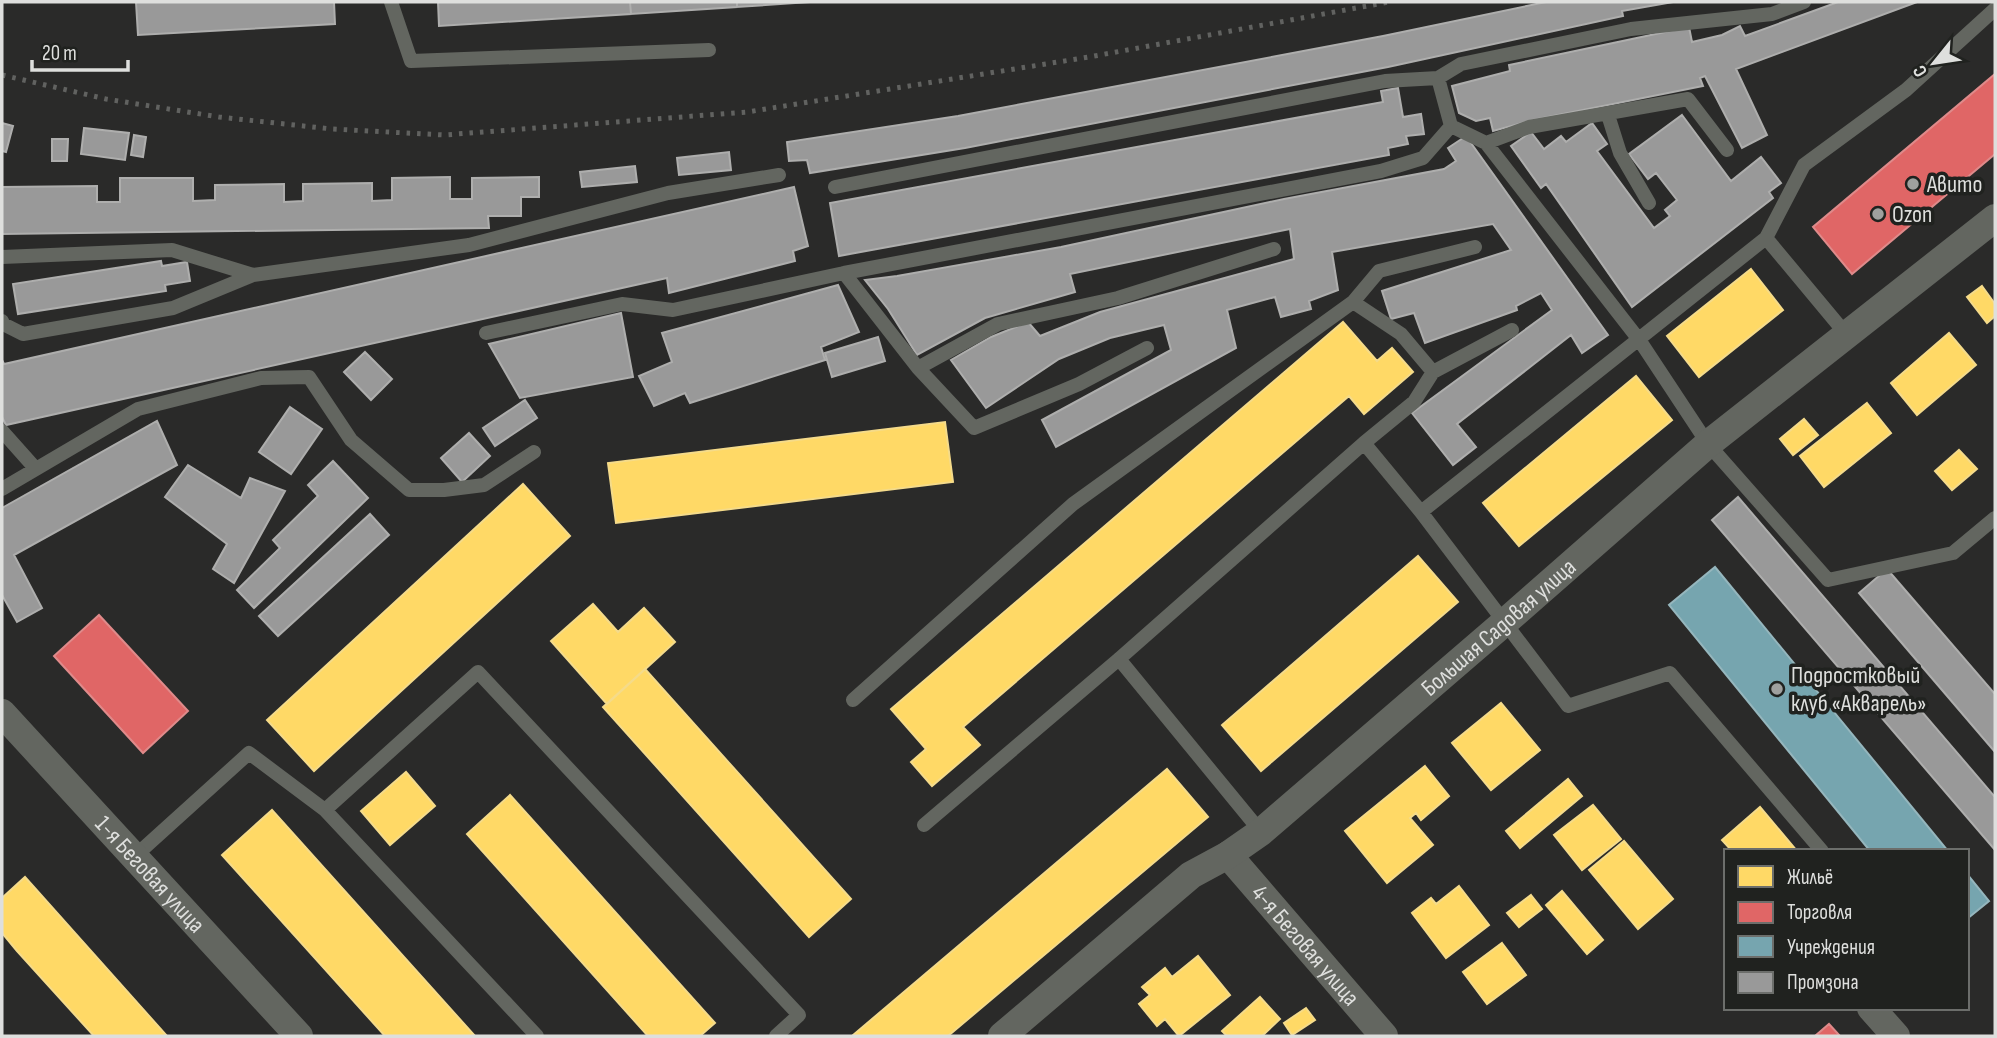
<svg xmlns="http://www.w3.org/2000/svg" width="1997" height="1038" font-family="'Sofia Sans Condensed',sans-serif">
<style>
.homes{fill:#ffd966;stroke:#f5db8a;stroke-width:2}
.shops{fill:#e06666;stroke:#df8a8a;stroke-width:2}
.public{fill:#76a5af;stroke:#95b6bd;stroke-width:2}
.industry{fill:#999;stroke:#aeaead;stroke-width:2}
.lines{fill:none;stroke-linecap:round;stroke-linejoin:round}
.service{stroke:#636660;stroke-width:14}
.minor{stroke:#636660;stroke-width:28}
.rail{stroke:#616260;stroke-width:5;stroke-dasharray:3.5 7;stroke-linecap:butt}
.poi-dot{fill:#9fa09e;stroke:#20221f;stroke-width:2.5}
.labels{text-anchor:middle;stroke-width:7;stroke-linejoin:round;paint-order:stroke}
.poi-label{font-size:24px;fill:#dedfdd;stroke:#20221f;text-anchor:start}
.street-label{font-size:24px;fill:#dedfdd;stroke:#20221f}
</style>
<rect width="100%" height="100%" fill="#2a2a29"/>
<!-- homes -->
<path class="homes" d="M1751,269L1783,310L1699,377L1667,336Z
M1982,286L1995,304V316L1987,323L1967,297Z
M1343,322L1377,361L1392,348L1413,372L1364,414L1349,396L963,727L980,745L932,786L911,762L926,749L891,709Z
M1949,333L1976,365L1917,415L1891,383Z
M1636,376L1672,420L1519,546L1483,503Z
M1867,403L1891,433L1824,487L1800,456Z
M1804,419L1818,435L1793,455L1780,439Z
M945,422L953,482L616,523L608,463Z
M1959,450L1977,469L1952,490L1935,471Z
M523,484L570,536L314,771L267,720Z
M1418,556L1458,602L1261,771L1222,725Z
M593,604L618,632L644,608L675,642L607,704L551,641Z
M645,669L851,899L809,937L603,707Z
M1501,703L1540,750L1491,790L1452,743Z
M1425,766L1449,796L1421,820L1416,813L1410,818L1433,845L1387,883L1345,831Z
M1167,769L1208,817L948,1036H852Z
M406,772L435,806L390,845L361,811Z
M1568,779L1582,796L1520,848L1506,831Z
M510,795L715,1023L700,1036H648L467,834Z
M1593,805L1621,839L1582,870L1554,835Z
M1760,807L1797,851H1732L1722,840Z
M272,810L475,1036H385L222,855Z
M1624,841L1673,899L1638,929L1589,870Z
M25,877L167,1036H94L17,951L2,933V898Z
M1459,886L1489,925L1446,958L1412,913L1431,898L1436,904Z
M1562,891L1603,940L1587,954L1546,905Z
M1531,895L1542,909L1519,927L1507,913Z
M1502,943L1526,975L1487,1004L1463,972Z
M1198,956L1230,995L1179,1036L1165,1019L1157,1026L1139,1004L1150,995L1142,987L1165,968L1172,977Z
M1260,997L1280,1019L1262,1036H1227L1222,1031Z
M1306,1008L1315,1020L1292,1035L1284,1023Z"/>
<!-- shops -->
<path class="shops" d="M1995,74V154L1852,274L1813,227Z
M99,615L188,711L143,753L54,656Z
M1829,1024L1840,1036H1815Z"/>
<!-- public -->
<path class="public" d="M1715,567L1948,851H1870L1669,605Z
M1967,874L1989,901L1967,919Z"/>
<!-- industry -->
<path class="industry" d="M136,2H334L335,24L138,35Z
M438,2H630L631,14L439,26Z
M630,2H737V7L631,14Z
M737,2H810L737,7Z
M1546,2H1673L1622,11L1623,16L1388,67L965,148L810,173L807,160L789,161L787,142L958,116L1383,36Z
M1838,2H1917L1736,69L1767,135L1742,148L1705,76L1700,78L1703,86L1533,120L1493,131L1490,118L1476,121L1459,113L1452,86L1510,71L1509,65L1689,27L1692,42L1722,35L1740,26L1745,36Z
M1398,88L1403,117L1421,114L1424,134L1406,136L1408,144L1388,148L1389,155L839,256L830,203L1383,102L1381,91Z
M1682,115L1731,181L1761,157L1781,183L1769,192L1773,198L1632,307L1546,184L1541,188L1511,146L1531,132L1544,149L1561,136L1566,142L1592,123L1607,144L1597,151L1654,228L1670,216L1665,210L1677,200L1656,173L1648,179L1629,154Z
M2,123L13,126L6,152L2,151Z
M84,128L129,133L125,160L81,154Z
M134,135L146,137L143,157L131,155Z
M1466,136L1608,335L1582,353L1571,335L1457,424L1476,447L1453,465L1412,413L1552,310L1541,293L1516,306L1517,310L1425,343L1414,313L1391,319L1382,291L1511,250L1493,224L1332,252L1338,290L1309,301L1311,309L1281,317L1275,297L1227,310L1236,348L1056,447L1042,420L1171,350L1164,325L1110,338L1059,359L986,408L951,360L991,337L1028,322L1040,336L1100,312L1294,259L1290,229L1070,274L1075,292L985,318L917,355L888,309L865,280L897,276L1061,247L1284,199L1444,169L1456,161L1448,148Z
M52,139H68L67,161H52Z
M729,152L731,170L679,175L677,158Z
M635,166L637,182L582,187L580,172Z
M450,177V199H472V178L539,177V197H521V216H488L489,228L2,234V187L97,186V202H120V178H193V201L215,200V185L284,184V202L303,201V184L372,183V201L392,200V178Z
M794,187L808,246L793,251L795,261L669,293L667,278L6,425L2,417V360L4,364Z
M161,261L162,266L187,262L190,281L165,285L166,291L18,314L13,284Z
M838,285L859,332L821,347L825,360L690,403L685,393L654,406L639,376L672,362L662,333Z
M621,313L633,377L520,398L489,344Z
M878,337L885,361L832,377L825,353Z
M365,352L392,379L371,400L344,372Z
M525,400L537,418L495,446L483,428Z
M290,407L322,429L291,474L259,452Z
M157,421L177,465L14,555L42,608L17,622L2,595V508Z
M469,433L490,456L462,482L441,458Z
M333,461L368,498L254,608L237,590L280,548L273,540L318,496L308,485Z
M188,465L241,498L250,478L285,491L234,583L213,569L227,544L165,497Z
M1738,497L1995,797V850L1712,520Z
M370,514L389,535L278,636L259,616Z
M1887,569L1995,694V752L1859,593Z"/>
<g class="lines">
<!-- service -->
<path class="service" d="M391,2L411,61L709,50
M1608,115L1620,153L1649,203
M1451,126L1486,143L1529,127L1688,99L1727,150
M1486,143L1640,341L1708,444L1828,580L1953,553L1995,518
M835,187L1385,81L1438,78L1461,64L1631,29L1772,14L1804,2
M1766,238L1846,334
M2,257L172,250L253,275
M844,273L918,368L998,324L1118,298L1274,249
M2,321L3,324L23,334L173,308L253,275L469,245L668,193L779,175
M486,333L622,304L673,310L844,273L1381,171L1423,158L1451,126L1438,78
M918,368L974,428L1079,384L1147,348
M1433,372L1512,330
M2,431L35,468
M1364,443L1421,512L1568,706L1670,673L1822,851
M2,489L138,409L261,378L309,377L351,440L409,490H444L484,485L534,452
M1421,512L1766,238L1804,165L1906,90L1995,9
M1119,659L1261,832
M853,700L1073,504L1353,302L1379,271L1475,247
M325,810L537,1036
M924,825L1119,659L1364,443L1414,402L1433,372L1401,334L1353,302
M134,857L249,753L325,810L478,672L799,1015L776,1036"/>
<!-- minor -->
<g class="minor">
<path id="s1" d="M2,713L299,1036"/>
<path id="s2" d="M1228,855L1384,1036"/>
<path d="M1871,1008L1896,1036"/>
<path id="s3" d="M1002,1036L1191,875L1228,855L1261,832L1505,622L1708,444L1995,218"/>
</g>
<!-- rail -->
<path class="rail" d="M2,75L106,99L219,117L332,129L444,135L747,112L1089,57L1389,2"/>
</g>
<!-- markers -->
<g class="poi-dot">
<circle cx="1913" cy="184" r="7"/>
<circle cx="1878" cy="214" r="7"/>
<circle cx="1777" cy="689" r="7"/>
</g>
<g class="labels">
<!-- poi labels -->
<g class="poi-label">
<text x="1927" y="192">Авито</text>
<text x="1892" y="222">Ozon</text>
<text x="1791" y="683">Подростковый<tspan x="1791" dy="28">клуб «Акварель»</tspan></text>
</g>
<!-- street labels -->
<g class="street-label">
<text dy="8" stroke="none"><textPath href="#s3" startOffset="644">Большая Садовая улица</textPath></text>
<text dy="8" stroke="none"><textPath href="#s1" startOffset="219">1-я Беговая улица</textPath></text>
<text dy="8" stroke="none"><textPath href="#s2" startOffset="119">4-я Беговая улица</textPath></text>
</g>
</g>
<!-- border -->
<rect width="1997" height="1038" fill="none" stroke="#dedfdd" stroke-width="7"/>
<!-- legend -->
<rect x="1724" y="849" width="245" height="161" fill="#20221f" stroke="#6c6e6b" stroke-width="2"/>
<rect x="1738" y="866" width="35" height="21" fill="#ffd966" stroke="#6c6e6b" stroke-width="2"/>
<text x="1787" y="884" font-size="21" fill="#dedfdd">Жильё</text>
<rect x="1738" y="902" width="35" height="21" fill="#e06666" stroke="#6c6e6b" stroke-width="2"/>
<text x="1787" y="919" font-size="21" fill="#dedfdd">Торговля</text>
<rect x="1738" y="936" width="35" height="21" fill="#76a5af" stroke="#6c6e6b" stroke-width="2"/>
<text x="1787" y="954" font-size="21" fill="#dedfdd">Учреждения</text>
<rect x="1738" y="972" width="35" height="21" fill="#999999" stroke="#6c6e6b" stroke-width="2"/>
<text x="1787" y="989" font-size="21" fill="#dedfdd">Промзона</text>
<!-- north arrow -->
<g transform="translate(1934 63) rotate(240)" stroke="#20221f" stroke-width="5" paint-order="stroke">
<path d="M0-5L12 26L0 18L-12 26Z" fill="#dedfdd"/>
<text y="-10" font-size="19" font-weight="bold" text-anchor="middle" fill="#dedfdd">С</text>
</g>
<!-- scale -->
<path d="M32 60v10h96v-10" fill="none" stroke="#dedfdd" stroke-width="3.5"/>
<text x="42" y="60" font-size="21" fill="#dedfdd" stroke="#20221f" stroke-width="5" paint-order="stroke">20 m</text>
</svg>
